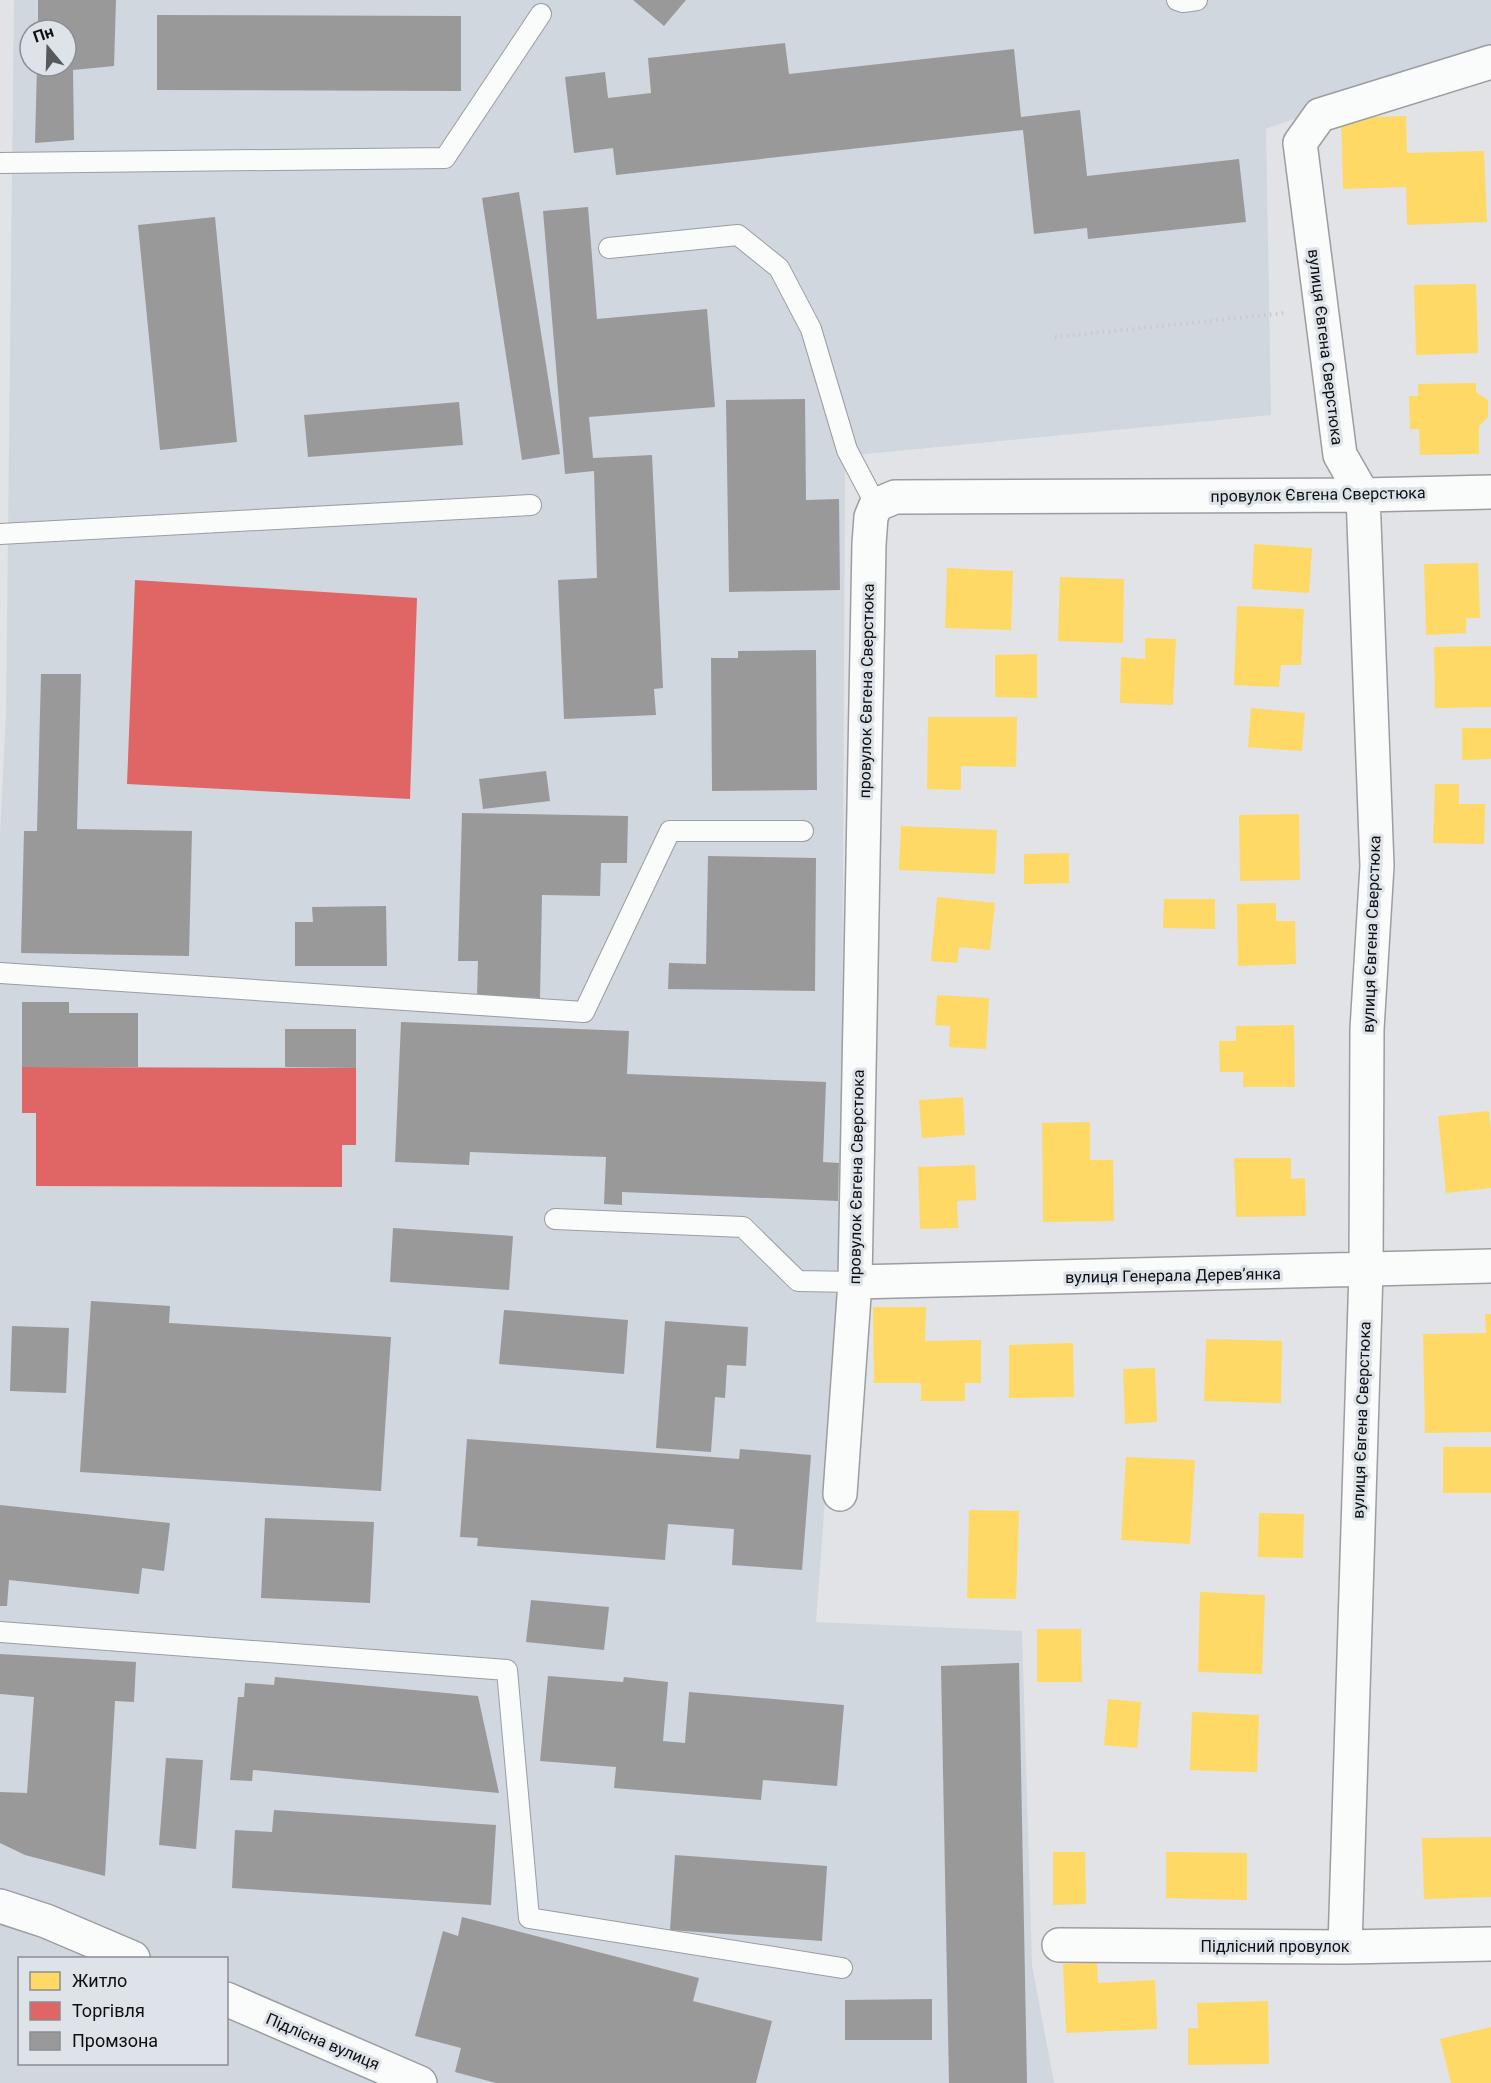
<svg xmlns="http://www.w3.org/2000/svg" width="1491" height="2083" font-family="Roboto,sans-serif">
<style>
.built{fill:#d1d7de;fill-rule:evenodd}
.homes{fill:#ffd966}
.shops{fill:#e06666}
.industry{fill:#999}
.lines{fill:none;stroke-linecap:round;stroke-linejoin:round}
.service-casing{stroke:#9b9da0;stroke-width:22}
.minor-casing{stroke:#9b9da0;stroke-width:36}
.path{stroke:#c9cacb;stroke-width:4;stroke-dasharray:1.5 4.5;stroke-linecap:butt}
.service{stroke:#fafbfb;stroke-width:20}
.minor{stroke:#fafbfb;stroke-width:33}
.labels{text-anchor:middle;stroke-width:6;stroke-linejoin:round;paint-order:stroke}
.street-label{font-size:16px;fill:#0d0f11;stroke:#dee3e9}
</style>
<rect width="100%" height="100%" fill="#e1e3e6"/>
<!-- built -->
<path class="built" d="M14,0H1491V48L1266,129L1271,415L845,456L841,1283L816,1622L1022,1631L1032,1965L1054,2083H0V836L6,715ZM30,30H66V66H30ZM20,1958H226V2064H20Z"/>
<!-- homes -->
<path class="homes" d="M1406,116L1407,153L1484,151L1487,222L1407,225L1406,187L1343,189L1341,118Z
M1476,284L1478,353L1416,355L1414,285Z
M1476,383V392L1488,400V417L1479,426V454L1420,455L1419,429H1410L1409,396H1418V384Z
M1254,544L1312,548L1309,593L1252,589Z
M1478,563L1480,618H1466V633L1426,635L1424,564Z
M947,568L1013,571L1011,630L945,628Z
M1060,577L1124,579L1123,643L1058,641Z
M1237,606L1304,609L1301,665H1281L1279,687L1234,685Z
M1145,638L1176,639L1173,705L1120,703L1121,657L1145,659Z
M1491,646V707L1435,708L1434,647Z
M1037,654V698L995,697V655Z
M1251,708L1305,713L1302,751L1248,747Z
M928,717H1017L1016,767L961,766V790L927,789Z
M1462,728H1491V759L1462,760Z
M1435,784H1459V804H1485L1484,844L1433,843Z
M1299,814L1300,880L1240,881L1239,815Z
M901,826L997,830L995,874L899,870Z
M1069,853V883L1024,884V854Z
M937,897L995,903L990,950L959,947L957,963L931,961Z
M1164,899H1215V929L1163,928Z
M1276,903V921H1295L1296,964L1238,966L1237,904Z
M937,995L989,998L986,1049L949,1047L950,1026L935,1025Z
M1294,1025L1295,1087H1243V1072H1220L1219,1041H1236V1026Z
M963,1097L965,1135L922,1138L919,1100Z
M1489,1111L1491,1130V1188L1446,1193L1438,1116Z
M1090,1122V1160H1113L1114,1221L1043,1222L1042,1123Z
M1234,1158H1291V1179L1305,1178L1306,1216L1236,1217Z
M975,1165L976,1200L957,1201L958,1228L920,1229L918,1167Z
M873,1307H926L925,1341L981,1340V1383H965V1401H921V1383H874Z
M1485,1314H1491V1432L1425,1433L1423,1334L1486,1333Z
M1206,1339L1282,1341L1281,1403L1204,1401Z
M1073,1343L1074,1397L1009,1398V1345Z
M1155,1368L1157,1422L1125,1424L1123,1369Z
M1443,1447H1491V1493H1443Z
M1126,1457L1195,1460L1190,1544L1121,1540Z
M969,1510L1019,1511L1016,1599L967,1598Z
M1259,1513L1304,1514L1303,1558L1258,1557Z
M1200,1592L1265,1595L1262,1674L1198,1672Z
M1037,1629H1081L1082,1682H1037Z
M1108,1699L1141,1702L1137,1748L1104,1745Z
M1192,1712L1259,1715L1257,1772L1190,1770Z
M1491,1837V1897L1424,1899L1422,1838Z
M1053,1852H1085L1086,1904L1053,1905Z
M1166,1852L1247,1853V1900L1166,1898Z
M1097,1962L1098,1983L1155,1980L1157,2029L1066,2033L1063,1964Z
M1268,2001L1269,2064L1188,2065V2028H1198L1197,2003Z
M1491,2027V2083H1451L1440,2039Z"/>
<!-- shops -->
<path class="shops" d="M135,580L417,598L410,799L127,784Z
M22,1067L356,1068V1145H342V1187L36,1186V1113H22Z"/>
<!-- industry -->
<path class="industry" d="M38,0H116L114,66L73,70L74,140L35,143L37,66H66V30H38Z
M633,0H686L664,26Z
M157,15L461,16V91L157,90Z
M785,43L789,74L1014,49L1021,117L1080,110L1087,176L1239,159L1246,222L1088,239L1087,228L1034,234L1023,130L616,175L613,148L574,153L565,77L605,72L608,98L651,93L648,58Z
M519,192L560,454L522,460L482,198Z
M588,207L597,319L707,309L715,407L589,417L593,458L652,455L663,688L654,689L656,715L564,719L558,580L597,578L594,471L565,474L543,211Z
M215,217L237,442L160,450L138,225Z
M805,399L806,500L839,499L840,590L729,592L726,400Z
M459,402L463,445L308,457L304,415Z
M816,650L817,790L712,791L711,658H738V651Z
M41,674H81L77,829L192,831L189,956L21,953L24,831H37Z
M546,771L550,801L483,809L479,779Z
M462,813L628,816L627,863H601L600,896L542,895L540,998L477,996L478,961H458Z
M708,856L816,858L815,991L668,989L669,963L706,964Z
M386,906L387,966H295V922H313L312,907Z
M22,1002H69V1013H138V1067H22Z
M401,1022L629,1031L627,1074L826,1082L823,1162L839,1163L838,1201L622,1192V1205L604,1204L606,1157L470,1152L469,1165L395,1162Z
M285,1029H356V1068L285,1067Z
M393,1228L513,1236L509,1290L390,1282Z
M91,1301L170,1306L169,1323L391,1337L381,1491L80,1472Z
M504,1310L628,1320L624,1374L499,1364Z
M665,1321L748,1327L746,1366L727,1365L725,1398L715,1397L711,1452L656,1448Z
M12,1326L69,1328L66,1393L10,1391Z
M467,1439L739,1459L740,1449L811,1455L802,1570L732,1565L734,1529L668,1524L665,1560L477,1546L478,1538L460,1537Z
M0,1505L170,1523L164,1571L142,1568L139,1594L9,1580L7,1606H0Z
M265,1518L374,1522L370,1603L261,1598Z
M531,1600L609,1607L604,1650L526,1642Z
M0,1654L136,1662L134,1702L115,1701L105,1876L25,1855L0,1843V1792L27,1793L34,1697L0,1694Z
M1019,1663L1027,2083H949L941,1666Z
M548,1676L623,1682L624,1677L668,1682L663,1741L685,1743L689,1692L844,1705L837,1786L763,1780L761,1800L614,1788L616,1767L540,1761Z
M275,1677L478,1696L499,1793L253,1770L252,1781L230,1780L238,1697H244L245,1683L274,1685Z
M166,1758L203,1760L196,1849L159,1845Z
M274,1810L496,1825L491,1905L232,1888L235,1830L272,1832Z
M675,1855L827,1866L822,1941L670,1930Z
M462,1917L699,1978L693,2001L772,2021L756,2083H496L455,2072L461,2048L415,2036L443,1931L458,1936Z
M932,1999V2040H845V2000Z"/>
<g class="lines">
<!-- service casing -->
<g class="service-casing">
<path id="service" d="M1177,0L1183,2L1197,0
M0,163L445,158L541,14
M609,248L738,235L779,268L811,329L847,450L876,505
M0,534L531,505
M0,973L584,1012L670,831H803
M555,1219L743,1227L798,1281L855,1282
M0,1632L507,1670L529,1918L842,1968"/>
</g>
<!-- minor casing -->
<g class="minor-casing">
<path id="minor" d="M855,1282L1491,1266
M840,1494L855,1282L869,544L871,517L876,505L895,497L1363,495L1491,492
M0,1906L46,1921L133,1958
M1059,1945L1345,1947L1491,1944
M1345,1947L1366,1271L1367,1029L1377,866L1363,495L1340,455L1300,143L1320,115L1491,62
M226,1999L420,2083"/>
</g>
<!-- path -->
<path class="path" d="M1055,337L1285,313"/>
<!-- service -->
<use href="#service" class="service"/>
<!-- minor -->
<use href="#minor" class="minor"/>
</g>
<g class="labels">
<!-- street labels -->
<g class="street-label">
<text transform="translate(1326 347) rotate(83)" y="6">вулиця Євгена Сверстюка</text>
<text transform="translate(1318 494) rotate(-1)" y="6">провулок Євгена Сверстюка</text>
<text transform="translate(866 691) rotate(-89)" y="6">провулок Євгена Сверстюка</text>
<text transform="translate(1371 934) rotate(-88)" y="6">вулиця Євгена Сверстюка</text>
<text transform="translate(856 1177) rotate(-89)" y="6">провулок Євгена Сверстюка</text>
<text transform="translate(1173 1275) rotate(-1)" y="6">вулиця Генерала Деревʼянка</text>
<text transform="translate(1361 1420) rotate(-88)" y="6">вулиця Євгена Сверстюка</text>
<text x="1275" y="1952">Підлісний провулок</text>
<text transform="translate(323 2041) rotate(23)" y="6">Підлісна вулиця</text>
</g>
</g>
<!-- legend -->
<rect x="18" y="1957" width="210" height="108" fill="#dee3e9" stroke="#8a8e93" stroke-width="1.5"/>
<rect x="30" y="1972" width="30" height="18" fill="#ffd966" stroke="#8a8e93" stroke-width="1.5"/>
<text x="72" y="1987" font-size="18" fill="#0d0f11">Житло</text>
<rect x="30" y="2002" width="30" height="18" fill="#e06666" stroke="#8a8e93" stroke-width="1.5"/>
<text x="72" y="2017" font-size="18" fill="#0d0f11">Торгівля</text>
<rect x="30" y="2032" width="30" height="18" fill="#999999" stroke="#8a8e93" stroke-width="1.5"/>
<text x="72" y="2047" font-size="18" fill="#0d0f11">Промзона</text>
<!-- north arrow -->
<g transform="translate(48 48) rotate(341)"><circle r="28" fill="#dee3e9" stroke="#8a8e93" stroke-width="1.5"/>
<path d="M0-4.5L10 22L0 15L-10 22Z" fill="#57595c"/>
<text y="-9" font-size="16" font-weight="bold" text-anchor="middle" fill="#0d0f11">Пн</text>
</g>
</svg>
